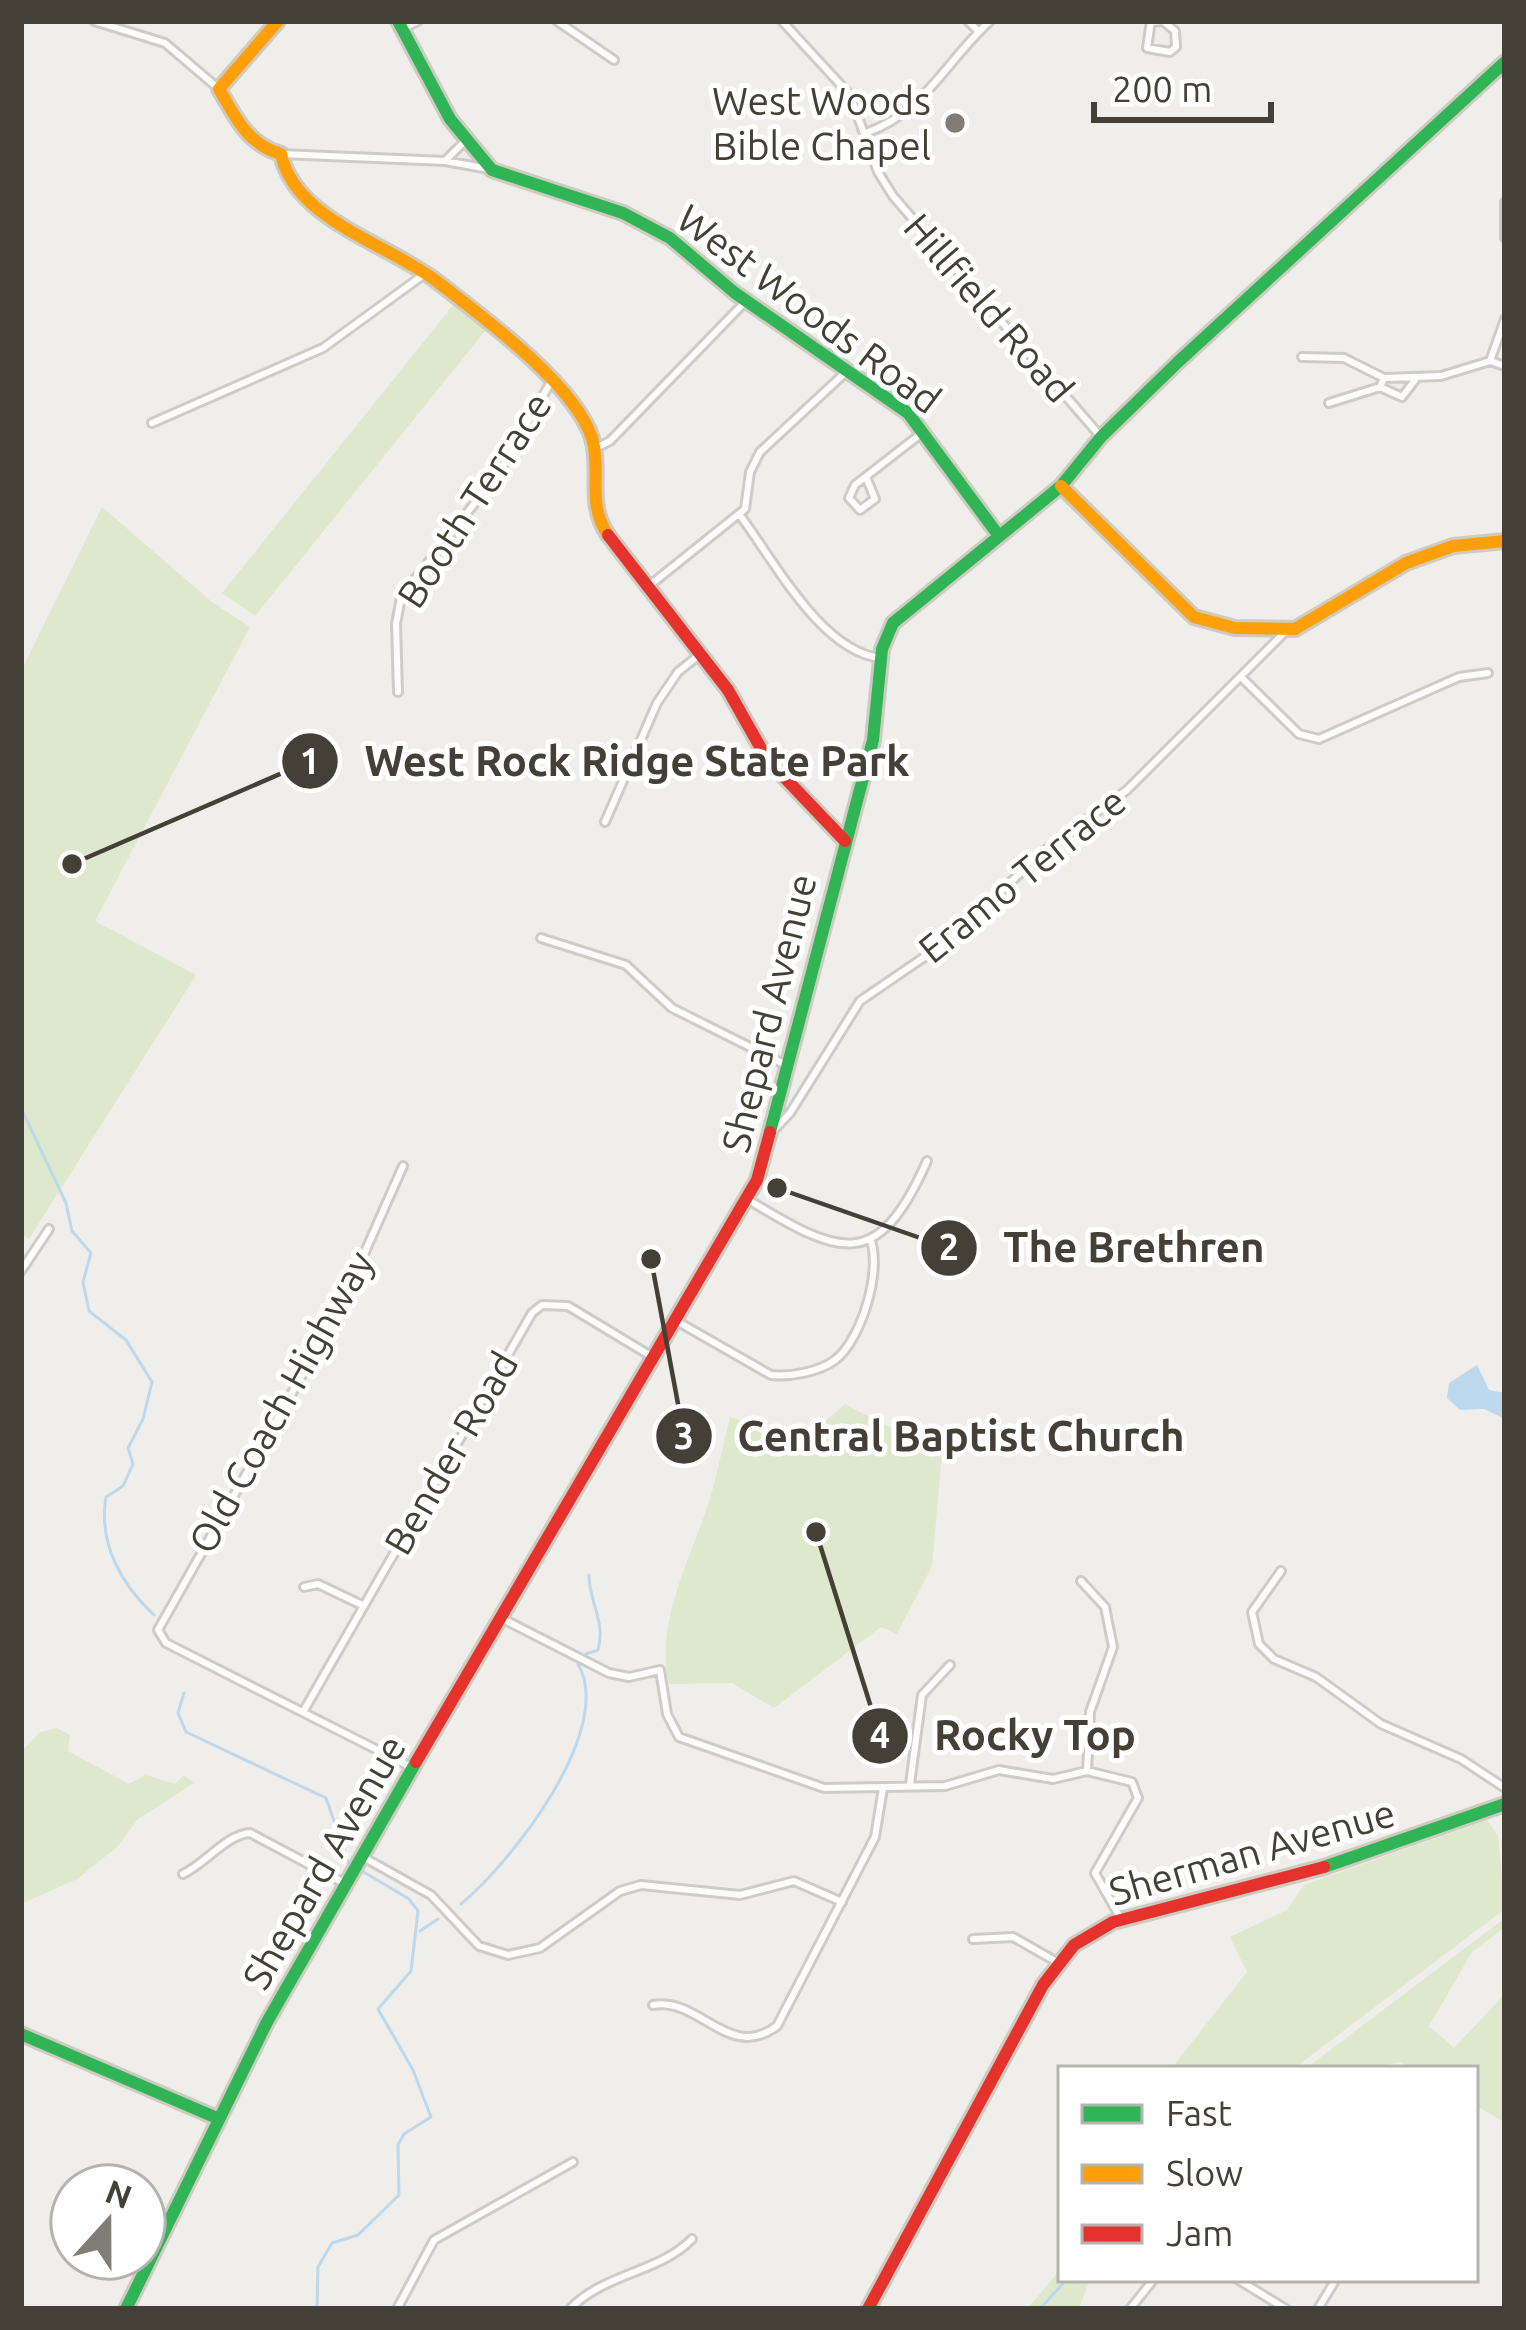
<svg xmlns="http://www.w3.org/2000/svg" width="1526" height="2330" font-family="Ubuntu,sans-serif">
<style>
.green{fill:#dde8cc}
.water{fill:#bed8eb}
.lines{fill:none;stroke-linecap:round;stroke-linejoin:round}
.stream{stroke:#bed8eb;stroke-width:3}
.street-casing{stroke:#ceccc8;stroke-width:12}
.fast-casing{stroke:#cecbc1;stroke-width:18}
.slow-casing{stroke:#cecbc1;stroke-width:18}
.jam-casing{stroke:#cecbc1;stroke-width:18}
.street{stroke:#fdfcfc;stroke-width:6}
.fast{stroke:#30b455;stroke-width:12}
.slow{stroke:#ff9f0a;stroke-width:12}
.jam{stroke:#e5322d;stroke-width:12}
.poi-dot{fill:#817d76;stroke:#fff;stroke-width:4.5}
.labels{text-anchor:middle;stroke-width:10;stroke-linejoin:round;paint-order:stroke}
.poi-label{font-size:39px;fill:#454037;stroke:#fff;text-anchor:end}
.street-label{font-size:39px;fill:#454037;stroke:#fff}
.leader{fill:none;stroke:#454037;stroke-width:4.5}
.callout-dot{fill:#454037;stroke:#fff;stroke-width:4.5}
.mark-label{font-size:36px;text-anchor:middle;font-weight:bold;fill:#fff}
.callout-label{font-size:42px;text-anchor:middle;font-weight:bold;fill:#454037;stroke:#fff;stroke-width:10;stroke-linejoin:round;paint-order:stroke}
</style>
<rect width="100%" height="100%" fill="#f0eeea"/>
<!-- green -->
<path class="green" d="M454,304L485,331L255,616L222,593Z
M102,507L212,602L250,627L95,921L196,975L29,1239L21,1234V671Z
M845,1404L942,1454L932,1566L897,1634L881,1627L774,1708L732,1683L669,1684C655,1619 690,1562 710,1499C718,1472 723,1444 730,1417L803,1440Z
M57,1728L70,1735L68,1751L129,1784L146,1775L175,1784L184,1775L194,1783L138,1819L117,1847L77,1879L21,1904V1752L40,1732Z
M1487,1820L1498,1836L1505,1909L1293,2069H1171L1247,1972L1230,1937L1287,1910L1304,1885Z
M1505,1918V1927L1472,1952L1429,2026L1454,2048L1505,1994L1502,2121L1475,2105V2069H1413L1400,2062L1366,2069H1305Z
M1061,2269V2279H1090L1079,2309H1027Z"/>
<!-- water -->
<path class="water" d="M1477,1365L1489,1390L1505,1393V1419L1484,1409L1460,1410L1447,1398L1449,1383Z"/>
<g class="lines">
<!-- stream -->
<path class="stream" d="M21,1108L66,1203L72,1231L91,1253L83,1282L89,1311L126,1340L152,1382L143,1419L128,1448L133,1464L123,1486L106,1497C98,1543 121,1584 154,1615
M586,1654L598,1650C606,1621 589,1603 589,1575
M184,1693L178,1713L186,1732L326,1798L349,1864
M461,1904C511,1863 616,1729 578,1664
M420,1931L438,1919
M317,2309L318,2267L332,2243L358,2235L399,2195L398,2145L404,2134L431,2117L413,2070L378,2009L411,1971L418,1911L409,1899L362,1871
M1040,2309L1067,2279"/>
<!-- street casing -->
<g class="street-casing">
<path id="street" d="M94,21L165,43L219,89
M557,21L614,60
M782,21L850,95L878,172L893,196L1101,437
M968,21L978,31
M1151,21L1147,48L1170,52L1176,47L1175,31L1163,21L1152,22
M402,29L418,21
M866,133C925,112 946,61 990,21
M281,154L445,161L489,169
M445,161L466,140
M1505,202V238
M1302,357L1344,358L1384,378
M1490,361L1505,366
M1380,387L1402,397L1415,380
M1329,403L1380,387L1384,378L1441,376L1490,361L1505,319
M152,423L323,348L426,273
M594,449L610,441L745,302
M866,477L875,499L860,510L849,498L855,485L922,433
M739,514C774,560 821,652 881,658
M649,586L745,509L750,472L760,452L846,372
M1241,677L1299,734L1319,739L1459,677L1488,673
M398,692L396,624L401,597L500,471L552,380
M605,822L657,703L678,672L699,655
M541,938L626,965L672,1008L786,1065
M773,1131L790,1113L860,1001L939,947L1048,848L1127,790L1287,630
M403,1166L341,1306L158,1630L166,1643L413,1768
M747,1199C839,1255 877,1274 927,1161
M21,1271L49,1229
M673,1319L771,1375C790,1377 819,1372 835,1360C861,1341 883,1269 870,1239
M1281,1571L1252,1612L1259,1644L1274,1659L1316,1677L1381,1724L1461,1759L1505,1788
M1081,1581L1105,1607L1113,1647L1090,1712L1087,1771
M304,1587L318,1584L362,1605
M499,1617L609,1673L629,1677L660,1670L667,1714L679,1737L824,1788L945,1786L999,1770L1053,1779L1087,1771L1132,1782L1138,1798L1095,1873L1121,1919
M303,1712L532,1313L542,1305L568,1306L651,1356
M910,1784L922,1695L950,1665
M363,1857L431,1895L479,1946L508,1955L540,1948L620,1891L641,1885L740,1895L794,1881L842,1902
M183,1874C205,1864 227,1834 250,1833L346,1884
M973,1939L1013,1937L1057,1962
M653,2005C700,1997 729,2062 777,2026L875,1837L883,1788
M1237,2279L1286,2309
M397,2309L434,2240L573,2162
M570,2309C604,2273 659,2273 692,2239
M1130,2309L1154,2279
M1318,2309L1336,2279"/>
</g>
<!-- fast casing -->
<g class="fast-casing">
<path id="fast" d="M398,21L450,119L492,170L623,213L670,238L735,293L908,413L999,536
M770,1132L873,740L882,649L893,623L1061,486L1101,437L1178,362L1505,62
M1324,1867L1505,1804
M21,2034L217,2118
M126,2309L267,2022L416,1762"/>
</g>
<!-- slow casing -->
<g class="slow-casing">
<path id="slow" d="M278,21L219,89C236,118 247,144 281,154C295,221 390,244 439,283C484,318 574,384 592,438C602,472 586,503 608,535
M1061,486L1194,617L1235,628L1295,629L1406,563L1453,546L1505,541"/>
</g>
<!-- jam casing -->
<g class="jam-casing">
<path id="jam" d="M608,535L728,690L767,759L845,841
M416,1762L757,1180L770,1132
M868,2309L1043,1985L1074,1945L1113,1922L1324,1867"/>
</g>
<!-- street -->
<use href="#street" class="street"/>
<!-- fast -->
<use href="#fast" class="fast"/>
<!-- slow -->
<use href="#slow" class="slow"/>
<!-- jam -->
<use href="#jam" class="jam"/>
</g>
<!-- markers -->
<circle class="poi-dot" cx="955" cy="123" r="12"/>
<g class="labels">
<!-- poi labels -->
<g class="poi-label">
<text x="931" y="115">West Woods<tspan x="931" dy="45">Bible Chapel</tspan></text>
</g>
<!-- street labels -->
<g class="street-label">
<text transform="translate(989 308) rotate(49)" y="14">Hillfield Road</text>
<text transform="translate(809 309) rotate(37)" y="14">West Woods Road</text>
<text transform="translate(474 500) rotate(-57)" y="14">Booth Terrace</text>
<text transform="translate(1022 875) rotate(-39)" y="14">Eramo Terrace</text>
<text transform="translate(769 1013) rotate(-76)" y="14">Shepard Avenue</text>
<text transform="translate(281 1402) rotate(-61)" y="14">Old Coach Highway</text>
<text transform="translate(451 1453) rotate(-60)" y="14">Bender Road</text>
<text transform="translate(1252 1852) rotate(-16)" y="14">Sherman Avenue</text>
<text transform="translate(324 1862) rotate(-60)" y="14">Shepard Avenue</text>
</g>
</g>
<!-- callouts -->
<path class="leader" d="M72 864L310 761M777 1188L949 1248M651 1259L684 1436M816 1532L880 1736"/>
<g class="callout-dot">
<circle cx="72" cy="864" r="12"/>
<circle cx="777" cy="1188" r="12"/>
<circle cx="651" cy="1259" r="12"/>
<circle cx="816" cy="1532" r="12"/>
<circle cx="310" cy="761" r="30"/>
<circle cx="949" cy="1248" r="30"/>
<circle cx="684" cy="1436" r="30"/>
<circle cx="880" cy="1736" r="30"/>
</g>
<g class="mark-label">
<text x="310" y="774">1</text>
<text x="949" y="1260">2</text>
<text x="684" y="1449">3</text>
<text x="880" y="1748">4</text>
</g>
<g class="callout-label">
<text x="637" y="776">West Rock Ridge State Park</text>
<text x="1134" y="1262">The Brethren</text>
<text x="961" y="1451">Central Baptist Church</text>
<text x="1035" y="1750">Rocky Top</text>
</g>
<!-- border -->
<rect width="1526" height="2330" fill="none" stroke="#454037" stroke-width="48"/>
<!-- legend -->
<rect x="1058" y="2066" width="420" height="216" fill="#ffffff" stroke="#b5b3af" stroke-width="3"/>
<rect x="1082" y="2105" width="60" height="18" fill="#30b455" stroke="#b5b3af" stroke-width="3"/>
<text x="1166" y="2126" font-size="36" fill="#454037">Fast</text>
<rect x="1082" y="2165" width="60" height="18" fill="#ff9f0a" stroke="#b5b3af" stroke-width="3"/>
<text x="1166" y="2186" font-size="36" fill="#454037">Slow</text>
<rect x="1082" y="2225" width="60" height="18" fill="#e5322d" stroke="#b5b3af" stroke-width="3"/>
<text x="1166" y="2246" font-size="36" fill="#454037">Jam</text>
<!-- north arrow -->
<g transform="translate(108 2222) rotate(21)"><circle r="57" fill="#ffffff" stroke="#b5b3af" stroke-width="3"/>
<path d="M0-9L21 45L0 30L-21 45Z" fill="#817d76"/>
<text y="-18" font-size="33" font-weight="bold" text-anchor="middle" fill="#454037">N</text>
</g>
<!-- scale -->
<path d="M1094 102v18h177v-18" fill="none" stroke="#454037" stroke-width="6"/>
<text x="1112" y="102" font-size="36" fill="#454037" stroke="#ffffff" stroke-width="9" paint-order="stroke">200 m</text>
</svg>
